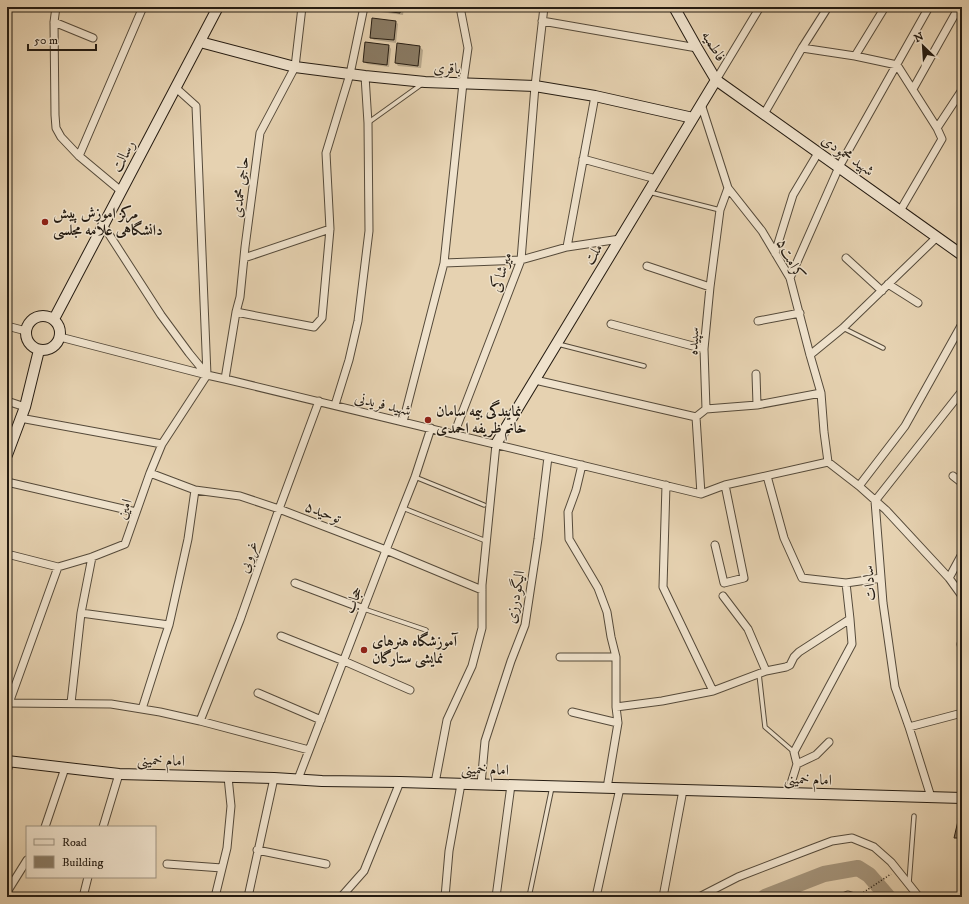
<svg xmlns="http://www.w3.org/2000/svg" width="969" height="904" font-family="'IM FELL DW Pica',Amiri,serif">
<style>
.shadow{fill:#0003}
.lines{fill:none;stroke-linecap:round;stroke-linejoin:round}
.river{stroke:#a4947b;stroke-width:16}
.building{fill:#897b65;stroke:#251c12}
.lane-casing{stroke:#554a3a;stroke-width:5.5}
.street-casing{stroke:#554a3a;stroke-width:9}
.secondary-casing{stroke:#251c12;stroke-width:12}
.path{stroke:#251c12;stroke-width:1.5;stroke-dasharray:1 2;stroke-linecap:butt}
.lane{stroke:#efe2cc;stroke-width:3.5}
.street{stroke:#efe2cc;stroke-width:7}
.secondary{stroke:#efe2cc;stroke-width:10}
.poi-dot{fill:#8f2418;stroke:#efe2cc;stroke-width:1.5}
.labels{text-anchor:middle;stroke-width:3;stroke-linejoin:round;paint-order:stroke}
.street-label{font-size:15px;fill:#251c12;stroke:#efe2cc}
.poi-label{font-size:15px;font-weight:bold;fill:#251c12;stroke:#efe2cc;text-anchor:start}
</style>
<rect width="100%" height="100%" fill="#e6d2b1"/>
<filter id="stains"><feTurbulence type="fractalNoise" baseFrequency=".005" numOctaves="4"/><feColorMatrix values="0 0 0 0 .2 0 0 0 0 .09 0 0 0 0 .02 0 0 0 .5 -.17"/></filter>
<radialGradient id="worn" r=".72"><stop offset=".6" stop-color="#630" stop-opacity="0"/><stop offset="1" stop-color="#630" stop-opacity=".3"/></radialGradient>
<!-- shadow -->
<path class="shadow" d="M378,7H404L403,15L380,12L378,10Z
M396,22L398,24L396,43L374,40L371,37Z
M398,45L420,47L423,50L421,68L398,66L396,63Z
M389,46L391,49L389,67L367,64L364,61Z
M962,809V843H961L955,837Z"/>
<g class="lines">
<!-- river -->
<path class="river" d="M765,897L824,874L858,868L869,875L888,897"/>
</g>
<!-- building -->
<path class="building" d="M377,7H401L400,13L376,10Z
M372,18L396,21L394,40L370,38Z
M365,42L389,45L387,65L363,62Z
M397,43L420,46L418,66L395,63Z
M961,808H962V838H954Z"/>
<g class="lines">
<!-- lane casing -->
<g class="lane-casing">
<path id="lane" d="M369,122L422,84
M649,192L720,210
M843,328L883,348
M558,344L644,366
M415,477L484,505
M403,508L486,541
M364,609L426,630
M759,674L765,727L794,752
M909,883L914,816
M529,897L552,787"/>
</g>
<!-- street casing -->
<g class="street-casing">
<path id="street" d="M56,7L54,22L55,115L56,128L61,137L79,156L121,191
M542,21L697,48
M54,22L93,38
M802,48L855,56L897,65L937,128
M855,56L885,7
M716,80L760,7
M176,88L196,106L207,375
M913,89L959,7
M701,104L728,188L762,231L790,278L810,355L821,393L824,432L828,462
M764,114L802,48L828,7
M79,156L143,7
M583,159L656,179
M900,211L942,139L937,128L962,90
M103,225L161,315L189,353L207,375
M567,247L595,96
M775,253L793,195L818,153
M244,258L330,229
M846,258L882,291
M444,263L521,260L567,247L620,239
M647,266L710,287
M790,278L839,167L929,7
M888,284L918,303
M236,312L314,327L322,318L330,229L326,153L350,74L364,7
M758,321L800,313
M611,324L704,349
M7,326L26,331
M60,337L207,375L225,379L701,494
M810,355L843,328L937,237
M756,374L757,405
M225,379L236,312L240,297L245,247L260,133L295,67L302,7
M535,380L696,417
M7,401L25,407
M335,405L349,360L358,321L369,231L368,123L365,76
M706,409L757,405L821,393
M20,418L162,444
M403,422L444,263L463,83L468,48L460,7
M454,434L521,260L535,86L544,7
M582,465L576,490L568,512L569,539L598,588L607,612L611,637L616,657V707L618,723L607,788
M150,473L195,490L240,496L279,509L386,550L482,590
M767,476L784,538L802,578L846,583L881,578
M953,476L962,483
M7,482L136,512
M666,485L663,587L713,691
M859,486L905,426L962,324
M701,494L725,485L828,462L859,486L886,510L949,578L962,596
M701,494L696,417L706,409L704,349L710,287L720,210L728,188
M715,545L724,583L744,578L725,485
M7,554L58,567L92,557L125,544L150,473L162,444L207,375
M949,578L962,554
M295,583L364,609
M723,596L748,629L766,671
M81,613L169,625
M281,636L344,661L410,690
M962,644H961L962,649
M560,657H616
M258,693L321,720
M7,703L111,704L160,712L200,721L309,750
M9,703L58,567
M71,703L81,613L92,557
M616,707L662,701L713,691L766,671L786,667L790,665L794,657L799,652L850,619L846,583
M142,709L163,643L169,625L188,539L195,490
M572,712L618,723
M200,721L240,620L279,509L319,401
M909,727L962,713
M797,764L816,755L829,742
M7,771L10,762
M298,779L386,550L415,477L431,428
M435,783L447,720L472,666L482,628V585L496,444
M481,784L485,741L511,661L525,625L538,539L548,457
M788,793L797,764L794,752L852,644L850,619
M931,797L909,727L895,687L883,603L875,501L962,391
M45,827L65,768
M103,827L119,774
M257,850L326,864
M167,864L222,868
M7,892L27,860
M83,897L88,877
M215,897L227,848L231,806L228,777
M248,897L274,778
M341,897L364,871L400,782
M445,897L449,851L461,784
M496,897L511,785
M596,897L620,788
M663,897L683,790
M699,897L738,877L803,852L832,841L852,838L874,847L891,862L919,897
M843,897L848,895L854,897"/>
</g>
<!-- secondary casing -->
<g class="secondary-casing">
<path id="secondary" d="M674,7L697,48L716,80L962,255
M200,42L295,67L365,76L425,82L535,86L595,96L693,118
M26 333a17 17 0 1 1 34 0a17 17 0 1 1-34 0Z
M54,319L218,7
M496,444L716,80
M7,455L25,407L39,350
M7,761L119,774L274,778L322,781L400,782L962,798"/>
</g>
<!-- path -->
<path class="path" d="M861,894L891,874"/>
<!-- lane -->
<use href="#lane" class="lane"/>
<!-- street -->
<use href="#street" class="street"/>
<!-- secondary -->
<use href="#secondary" class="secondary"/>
</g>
<!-- markers -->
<g class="poi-dot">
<circle cx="45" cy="222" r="4"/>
<circle cx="428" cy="420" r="4"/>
<circle cx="364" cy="650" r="4"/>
</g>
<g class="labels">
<!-- street labels -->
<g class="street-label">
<text transform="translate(714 46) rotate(59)" y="5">فاطمیه</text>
<text transform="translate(447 68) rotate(2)" y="5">باقری</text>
<text transform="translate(848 155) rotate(35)" y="5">شهید محمودی</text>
<text transform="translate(123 156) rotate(-62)" y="5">رسالت</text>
<text transform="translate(240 187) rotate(-83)" y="5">حاجی محمدی</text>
<text transform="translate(593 254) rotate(-59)" y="5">ملت</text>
<text transform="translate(791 259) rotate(63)" y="5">کرامت۵</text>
<text transform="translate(501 272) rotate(-72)" y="5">میرشاکی</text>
<text transform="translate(693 341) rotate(-87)" y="5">سپیده</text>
<text transform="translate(383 404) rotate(14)" y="5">شهید فریدنی</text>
<text transform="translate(124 509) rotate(-71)" y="5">امین</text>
<text transform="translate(323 512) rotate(21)" y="5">توحید۵</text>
<text transform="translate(248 557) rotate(-71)" y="5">غروبی</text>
<text transform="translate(869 583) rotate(-95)" y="5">سادات</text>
<text transform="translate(515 597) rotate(-80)" y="5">الیگودرزی</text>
<text transform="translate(353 600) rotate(-69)" y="5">حجاب</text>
<text transform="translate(161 760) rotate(2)" y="5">امام خمینی</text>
<text transform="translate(485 769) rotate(2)" y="5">امام خمینی</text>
<text transform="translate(808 779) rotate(2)" y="5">امام خمینی</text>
</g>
<!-- poi labels -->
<g class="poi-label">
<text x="53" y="218">مرکز اموزش پیش<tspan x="53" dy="17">دانشگاهی علامه مجلسی</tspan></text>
<text x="436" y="416">نمایندگی بیمه سامان<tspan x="436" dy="17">خانم ظریفه احمدی</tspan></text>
<text x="372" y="646">آموزشگاه هنرهای<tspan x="372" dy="17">نمایشی ستارگان</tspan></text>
</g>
</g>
<!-- margin -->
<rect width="969" height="904" fill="none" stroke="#e6d2b1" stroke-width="24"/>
<rect x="8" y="8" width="953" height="888" fill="none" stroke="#251c12" stroke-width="2"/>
<rect x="12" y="12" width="945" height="880" fill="none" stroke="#251c12"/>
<!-- legend -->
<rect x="26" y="826" width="130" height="52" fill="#efe2cc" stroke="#9e9382"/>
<rect x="34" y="839" width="20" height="6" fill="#efe2cc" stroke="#9e9382"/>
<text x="62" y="846" font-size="12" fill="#251c12">Road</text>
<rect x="34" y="856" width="20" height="12" fill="#897b65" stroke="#9e9382"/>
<text x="62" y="866" font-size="12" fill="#251c12">Building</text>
<!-- north arrow -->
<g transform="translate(923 46) rotate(335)" stroke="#efe2cc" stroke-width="3" paint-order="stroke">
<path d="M0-3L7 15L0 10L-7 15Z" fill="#251c12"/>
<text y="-6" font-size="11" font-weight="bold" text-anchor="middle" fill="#251c12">N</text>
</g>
<!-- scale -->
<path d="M28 44v6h68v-6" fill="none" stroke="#251c12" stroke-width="2"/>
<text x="34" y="44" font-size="12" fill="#251c12" stroke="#efe2cc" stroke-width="3" paint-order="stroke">50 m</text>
<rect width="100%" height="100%" filter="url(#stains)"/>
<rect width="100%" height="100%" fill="url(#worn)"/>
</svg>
